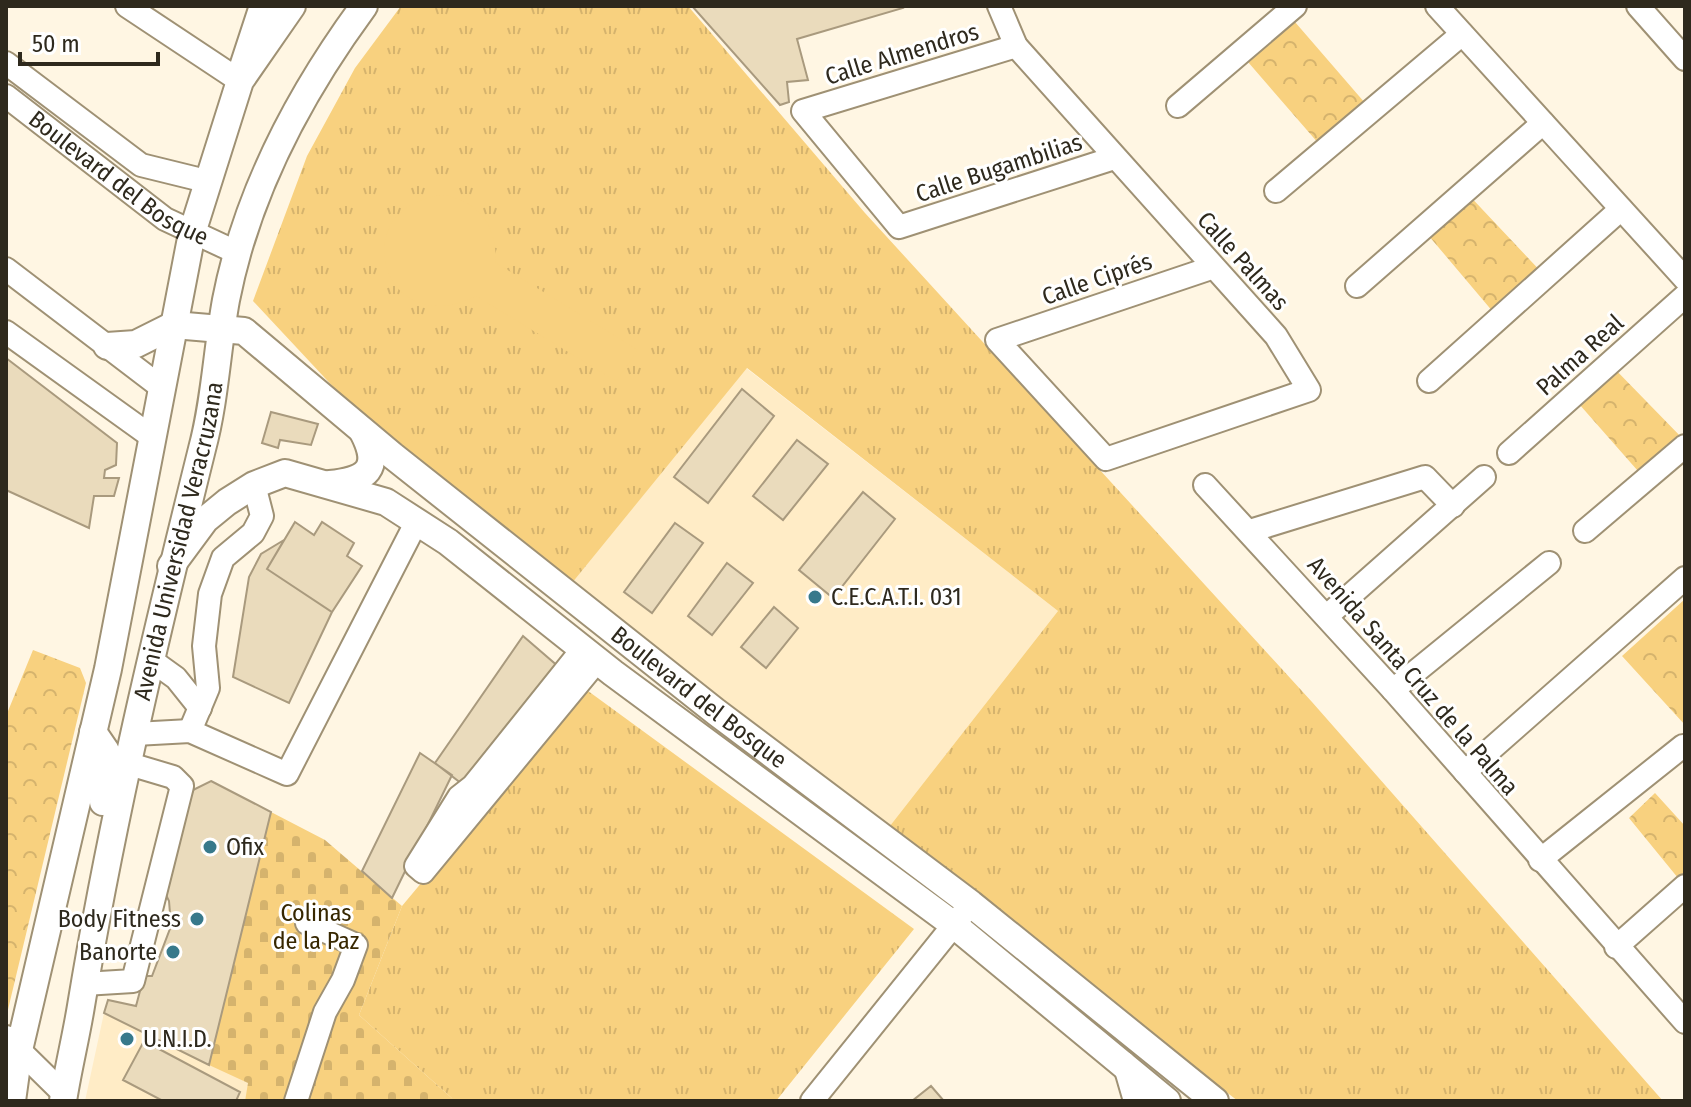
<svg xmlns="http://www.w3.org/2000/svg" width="1691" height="1107" font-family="'Fira Sans Condensed',sans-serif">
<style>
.built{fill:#ffecc6}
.grass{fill:url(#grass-tufts)}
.cemetery{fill:url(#cemetery-stones)}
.park{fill:url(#park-crowns)}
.pitch{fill:#f8d17f}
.building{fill:#eadbbc;stroke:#a99a7e;stroke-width:2}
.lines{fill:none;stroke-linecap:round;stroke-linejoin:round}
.minor-casing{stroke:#9f9174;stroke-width:26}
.major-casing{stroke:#9f9174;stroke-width:30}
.minor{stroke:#fff;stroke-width:22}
.major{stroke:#fff;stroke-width:26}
.poi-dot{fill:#37798b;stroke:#fff;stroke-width:3}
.labels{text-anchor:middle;stroke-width:6;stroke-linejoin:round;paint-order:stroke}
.street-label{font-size:24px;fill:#2e291d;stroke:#fff}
.poi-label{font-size:24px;fill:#2e291d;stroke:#fff;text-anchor:start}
.park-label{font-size:24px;fill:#372700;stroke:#fff}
</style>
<defs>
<pattern id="grass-tufts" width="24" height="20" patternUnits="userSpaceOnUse" patternTransform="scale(2)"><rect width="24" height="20" fill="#f8d17f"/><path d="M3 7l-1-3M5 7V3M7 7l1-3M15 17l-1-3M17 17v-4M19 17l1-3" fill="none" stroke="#d5b36d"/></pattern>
<pattern id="cemetery-stones" width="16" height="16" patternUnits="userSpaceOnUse" patternTransform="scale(2)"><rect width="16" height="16" fill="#f8d17f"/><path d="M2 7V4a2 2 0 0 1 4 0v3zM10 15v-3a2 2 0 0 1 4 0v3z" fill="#d5b36d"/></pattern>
<pattern id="park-crowns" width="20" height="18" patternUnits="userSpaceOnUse" patternTransform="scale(2)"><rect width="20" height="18" fill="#f8d17f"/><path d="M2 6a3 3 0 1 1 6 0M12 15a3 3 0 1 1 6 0" fill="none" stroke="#d5b36d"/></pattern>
</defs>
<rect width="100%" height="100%" fill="#fff6e3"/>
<!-- built -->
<path class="built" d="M746,368L1058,611L886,831L572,583Z
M104,1013L249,1083L245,1101H85Z"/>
<!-- grass -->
<path class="grass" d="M401,6H688L865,213L1312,702L1663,1101H1238L886,831L1058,611L747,368L572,583L352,407L253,301L307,156L355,68Z
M584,688L914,929L776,1101H455L359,1015L402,906Z"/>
<!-- cemetery -->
<path class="cemetery" d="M271,812L325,840L402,906L359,1015L455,1101H245L248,1083L209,1065Z"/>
<!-- park -->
<path class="park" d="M1295,22L1365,103L1319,144L1248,62Z
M1465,191L1546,277L1499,319L1423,229Z
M1609,363L1685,441L1645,479L1572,396Z
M1685,599V725L1622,656Z
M33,650L80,668L86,683L6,1018V716Z
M1655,793L1685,826V871L1678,878L1629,818Z"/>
<!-- pitch -->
<path class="pitch" d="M444,195C482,203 496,226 496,263L638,350L616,381L476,296C381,344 343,205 444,195Z"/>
<!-- building -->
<path class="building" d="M692,6H902L903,8L797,39L808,80L787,82L789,102L780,105Z
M6,358L117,443L116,465L105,470L104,478H119L114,496H94L89,528L6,490Z
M742,389L774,416L708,503L674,477Z
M271,412L318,424L311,445L280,440L278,448L262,443Z
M797,440L828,464L783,520L753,496Z
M863,492L895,519L833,598L799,570Z
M295,522L314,535L322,522L354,543L347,556L362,566L332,612L267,569Z
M675,523L703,543L652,613L624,592Z
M284,540L267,569L332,612L289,703L233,677L249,577L261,554Z
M727,563L753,583L712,635L688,616Z
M774,607L798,628L766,668L741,647Z
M523,636L560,668L466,787L435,763Z
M420,753L452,775L392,898L362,871Z
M211,781L271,812L209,1065L104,1013L108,1000L136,1006L144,976H152L171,926L169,901L163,889L193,790Z
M144,1041L240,1092L236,1101H163L123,1080Z
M931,1086L944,1101H912Z"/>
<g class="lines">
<!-- minor casing -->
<g class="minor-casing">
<g id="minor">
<path d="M127,6L240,81"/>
<path d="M999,6L1016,46L1276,336L1309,390L1106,459L997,340L1214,267"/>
<path d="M1437,6L1685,279"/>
<path d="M1638,6L1685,59"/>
<path d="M1016,46L803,111L899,227L1114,158"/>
<path d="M6,63L141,165L206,181"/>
<path id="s1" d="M6,96L165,219L238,253"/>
<path d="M1178,106L1295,6"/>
<path d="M1276,191L1462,34"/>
<path d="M6,269L162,388"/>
<path d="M1357,286L1543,123"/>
<path d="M6,332L152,437"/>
<path d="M1429,381L1621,209"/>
<path d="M1509,453L1685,296"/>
<path d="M1205,485L1393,690L1685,1022"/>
<path d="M1250,531L1425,477L1453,506"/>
<path d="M1585,531L1685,446"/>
<path d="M1327,616L1484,477"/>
<path d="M582,650L473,786L459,797L416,866L423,872L597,661"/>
<path d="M151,660L176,678L200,708"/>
<path d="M1393,690L1549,563"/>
<path d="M190,731L208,688L204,646L210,594L223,558L253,533L262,516L254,485"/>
<path d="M135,734L190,731L287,774L417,521"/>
<path d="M1465,772L1685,578"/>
<path d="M1540,860L1683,746"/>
<path d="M1616,947L1685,886"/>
<path d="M84,984L133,981L182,786L173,777L126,763"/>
<path d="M6,1037L64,1094"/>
<path d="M1124,1063L1135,1101"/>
<path d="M296,1101L325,1012L343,980L356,945L307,923"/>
<path d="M812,1101L965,911"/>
</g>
</g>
<!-- major casing -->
<g class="major-casing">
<g id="major">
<path d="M243,67L263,6"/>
<path id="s2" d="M107,346L136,344L174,325L244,331L393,456L716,712L971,904L1215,1101"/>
<path d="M330,484C367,480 382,469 363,432"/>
<path d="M171,566L205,520L227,502L254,485L285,473L386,502L448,542L613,673L954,925L1167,1101"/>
<path d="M93,732L106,751L103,802"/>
<path d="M12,1101L19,1050L108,669L192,233L240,81L292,6"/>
<path id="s3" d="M63,1101C68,1069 76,1037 81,1006C112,818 156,634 202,449C215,401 217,349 226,300C247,192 300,93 364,6"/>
</g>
</g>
<!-- minor -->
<use href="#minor" class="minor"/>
<!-- major -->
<use href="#major" class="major"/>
</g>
<!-- markers -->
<g class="poi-dot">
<circle cx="815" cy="597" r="8"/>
<circle cx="210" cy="847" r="8"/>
<circle cx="197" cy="919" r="8"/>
<circle cx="173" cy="952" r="8"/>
<circle cx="127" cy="1039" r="8"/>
</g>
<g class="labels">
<!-- street labels -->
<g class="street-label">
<text transform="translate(902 54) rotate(-17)" y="8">Calle Almendros</text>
<text transform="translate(999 168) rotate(-18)" y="8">Calle Bugambilias</text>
<text dy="8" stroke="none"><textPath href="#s1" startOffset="140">Boulevard del Bosque</textPath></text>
<text transform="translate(1243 261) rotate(48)" y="8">Calle Palmas</text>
<text transform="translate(1097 279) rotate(-19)" y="8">Calle Ciprés</text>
<text transform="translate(1580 355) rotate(-42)" y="8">Palma Real</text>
<text dy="8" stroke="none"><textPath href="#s3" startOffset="572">Avenida Universidad Veracruzana</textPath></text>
<text transform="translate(1413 676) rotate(49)" y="8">Avenida Santa Cruz de la Palma</text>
<text dy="8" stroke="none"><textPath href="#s2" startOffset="726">Boulevard del Bosque</textPath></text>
</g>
<!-- poi labels -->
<g class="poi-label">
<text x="831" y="605">C.E.C.A.T.I. 031</text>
<text x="226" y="855">Ofix</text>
<text x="181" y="927" text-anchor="end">Body Fitness</text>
<text x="157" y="960" text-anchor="end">Banorte</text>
<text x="143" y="1047">U.N.I.D.</text>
</g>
<!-- park labels -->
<g class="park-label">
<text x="316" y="921">Colinas<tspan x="316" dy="28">de la Paz</tspan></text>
</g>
</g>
<!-- border -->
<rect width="1691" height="1107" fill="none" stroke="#2e291d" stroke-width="16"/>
<!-- scale -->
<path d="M20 52v12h138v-12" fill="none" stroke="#2e291d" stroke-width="4"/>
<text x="32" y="52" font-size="24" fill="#2e291d" stroke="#ffffff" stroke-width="6" paint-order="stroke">50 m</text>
</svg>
